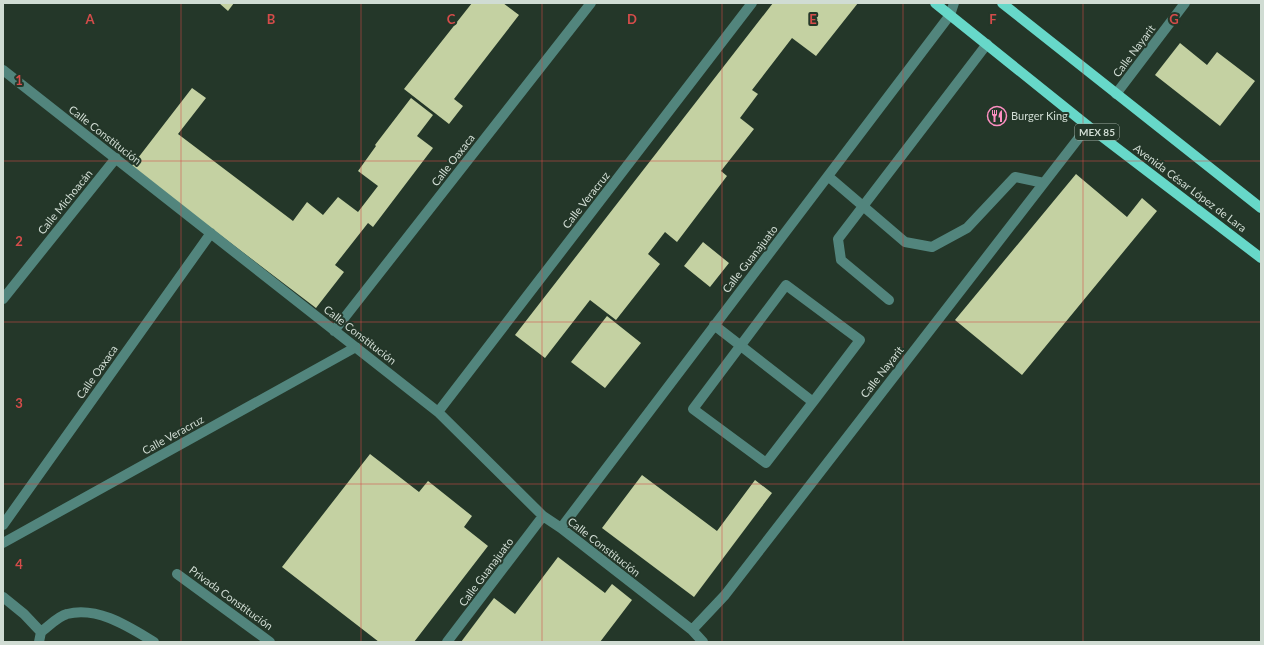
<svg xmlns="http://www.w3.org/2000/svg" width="1264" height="645" font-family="Lato,sans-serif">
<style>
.building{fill:#c4d1a2}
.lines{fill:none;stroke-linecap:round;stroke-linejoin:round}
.minor{stroke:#52857d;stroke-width:10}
.major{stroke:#67d8c9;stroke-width:10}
.grid{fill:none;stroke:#d54c4a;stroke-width:1;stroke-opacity:0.55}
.labels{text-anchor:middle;stroke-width:4;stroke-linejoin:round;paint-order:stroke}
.shield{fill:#243729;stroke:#9caaa0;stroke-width:1}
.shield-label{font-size:10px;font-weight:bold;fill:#d0dcd3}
.street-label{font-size:11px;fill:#d0dcd3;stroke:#243729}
.poi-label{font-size:11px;fill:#d0dcd3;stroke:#243729;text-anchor:start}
.grid-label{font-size:13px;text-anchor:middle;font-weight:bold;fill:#d54c4a;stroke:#243729;stroke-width:4;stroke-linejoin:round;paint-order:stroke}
</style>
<rect width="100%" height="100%" fill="#243729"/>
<!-- building -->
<path class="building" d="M219,3H234L228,11Z
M472,3H503L519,15L454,99L463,106L449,124L404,89Z
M773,3H858L816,56L792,38L752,90L758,94L740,118L754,129L721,171L727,176L677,242L665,232L648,254L660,264L616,320L590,300L545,358L515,335Z
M1180,43L1207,65L1217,52L1255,81L1220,126L1155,75Z
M192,88L206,98L178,134L293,221L307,202L323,215L338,197L358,212L378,186L358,171L376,146L375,145L411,98L433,115L417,136L433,148L373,227L368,223L335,265L344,272L316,308L131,167Z
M1076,174L1127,217L1142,198L1157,211L1022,375L955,320Z
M703,242L729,263L710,287L684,266Z
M607,316L641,343L605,388L571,362Z
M370,454L419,492L428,481L472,516L464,527L488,546L414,642H379L282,567Z
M642,475L717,531L755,480L772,493L694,597L602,528Z
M558,557L605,593L612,584L632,600L600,642H461L494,598L515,614Z"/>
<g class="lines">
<!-- minor -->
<path class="minor" d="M3,70L438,412L543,516L561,528L692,630L703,642
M1116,94L1185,3
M829,177L905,242L932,247L967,228L1015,177L1044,183
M3,299L116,158
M889,300L841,260L838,239L987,44
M714,325L813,402L860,340L786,285L693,409L766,463L813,402
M334,331L591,3
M438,412L752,3
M3,525L211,233
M561,528L950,15L954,3
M3,543L356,347
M177,574L270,642
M3,597L24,614L41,632
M692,630L725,595L1088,126
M41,632C48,627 58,616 67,614C98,606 129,627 154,642
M39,642L41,632
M447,642L543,516"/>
<!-- major -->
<path class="major" d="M935,3L1088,126L1261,258
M1002,3L1261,208"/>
</g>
<!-- grid -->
<path class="grid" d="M181,3V642M361,3V642M542,3V642M722,3V642M903,3V642M1083,3V642M3,161H1261M3,322H1261M3,484H1261"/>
<!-- icons -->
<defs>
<g id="restaurant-ring" transform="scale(1)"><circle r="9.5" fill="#243729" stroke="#fc8fc1" stroke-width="1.5"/><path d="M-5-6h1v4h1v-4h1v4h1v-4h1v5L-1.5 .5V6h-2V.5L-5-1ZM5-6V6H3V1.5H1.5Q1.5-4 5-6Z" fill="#fc8fc1"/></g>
</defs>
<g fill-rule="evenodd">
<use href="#restaurant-ring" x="997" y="116"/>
</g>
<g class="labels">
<!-- shield labels -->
<rect class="shield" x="1075" y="124" width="44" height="16" rx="3"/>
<g class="shield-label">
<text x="1097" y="136">MEX 85</text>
</g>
<!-- street labels -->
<g class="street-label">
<text transform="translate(1134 51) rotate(-53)" y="4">Calle Nayarit</text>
<text transform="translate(105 135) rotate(38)" y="4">Calle Constitución</text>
<text transform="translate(453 160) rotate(-52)" y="4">Calle Oaxaca</text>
<text transform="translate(1190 188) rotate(37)" y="4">Avenida César López de Lara</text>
<text transform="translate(586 200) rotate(-52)" y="4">Calle Veracruz</text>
<text transform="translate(65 202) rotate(-51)" y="4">Calle Michoacán</text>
<text transform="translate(750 259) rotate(-52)" y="4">Calle Guanajuato</text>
<text transform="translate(360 335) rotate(38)" y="4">Calle Constitución</text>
<text transform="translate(97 372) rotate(-55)" y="4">Calle Oaxaca</text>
<text transform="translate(882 372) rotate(-52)" y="4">Calle Nayarit</text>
<text transform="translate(173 435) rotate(-29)" y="4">Calle Veracruz</text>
<text transform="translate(604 547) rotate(38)" y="4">Calle Constitución</text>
<text transform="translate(486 572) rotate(-53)" y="4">Calle Guanajuato</text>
<text transform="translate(231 598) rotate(36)" y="4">Privada Constitución</text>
</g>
<!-- poi labels -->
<g class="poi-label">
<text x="1011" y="120">Burger King</text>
</g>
</g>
<g class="grid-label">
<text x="90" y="24">A</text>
<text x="271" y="24">B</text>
<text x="451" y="24">C</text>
<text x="632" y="24">D</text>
<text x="813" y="24">E</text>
<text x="993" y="24">F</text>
<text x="1174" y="24">G</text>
<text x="19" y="85">1</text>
<text x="19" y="246">2</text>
<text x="19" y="408">3</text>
<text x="19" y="569">4</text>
</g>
<!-- border -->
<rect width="1264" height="645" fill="none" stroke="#d0dcd3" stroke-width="8"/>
</svg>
